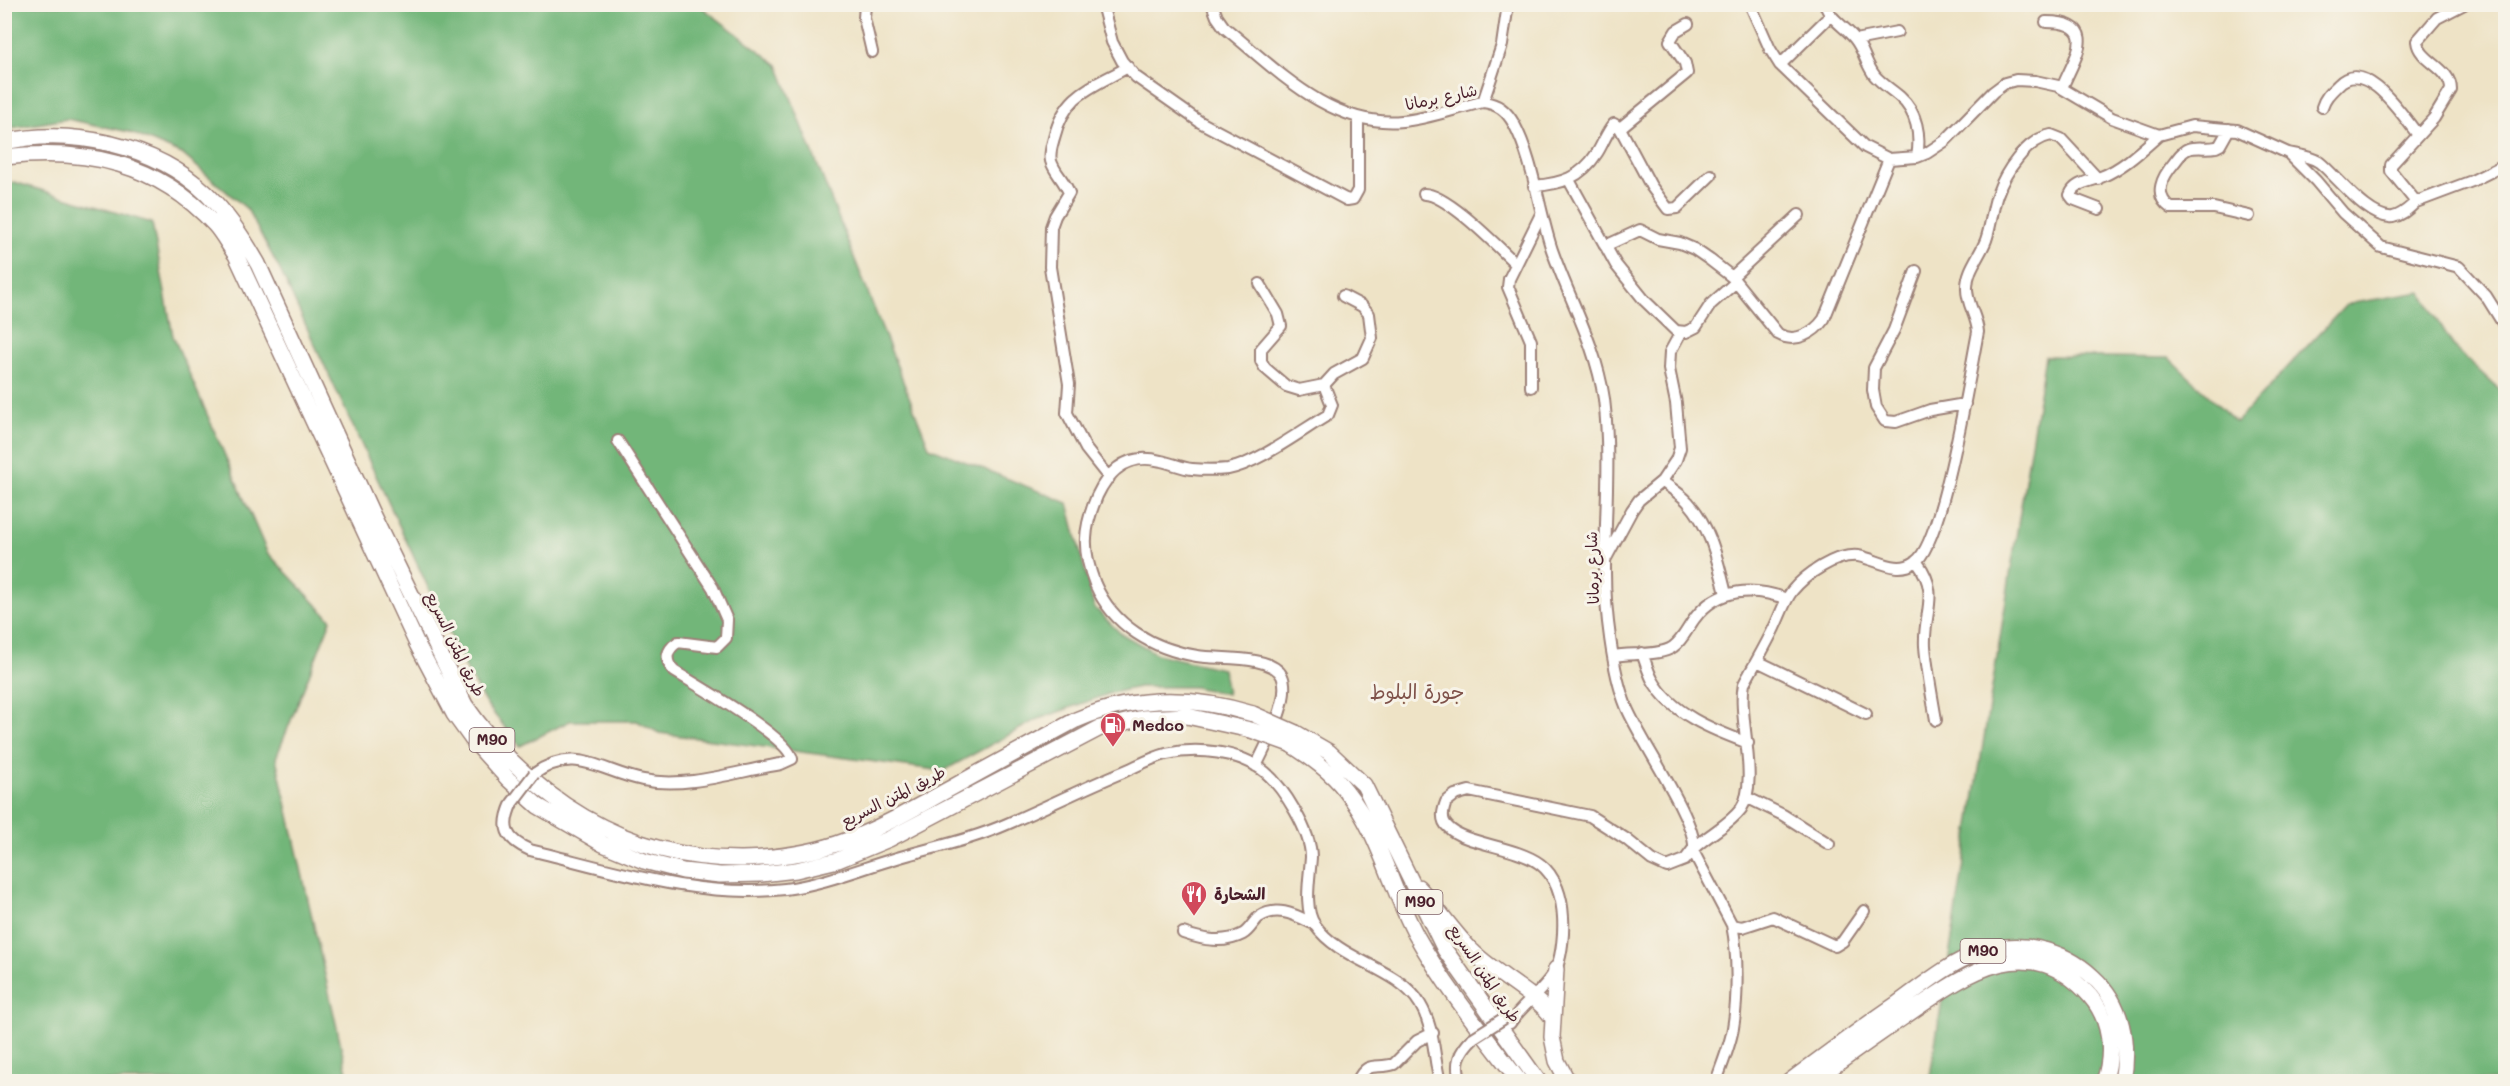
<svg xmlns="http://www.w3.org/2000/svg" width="2510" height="1086" font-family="Mali,'Playpen Sans Arabic',sans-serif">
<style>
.forest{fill:#72b679;stroke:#5e6a52;stroke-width:1.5}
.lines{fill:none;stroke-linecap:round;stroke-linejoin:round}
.minor-casing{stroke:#9c8178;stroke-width:14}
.highway-casing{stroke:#9c8178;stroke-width:18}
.minor{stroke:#fff;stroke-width:10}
.highway{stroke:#fff;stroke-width:15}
.minor-bridge-casing{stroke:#9c8178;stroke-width:14;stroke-linecap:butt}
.highway-bridge-casing{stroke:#9c8178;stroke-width:18;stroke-linecap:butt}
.minor-bridge{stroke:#fff;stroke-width:10}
.highway-bridge{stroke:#fff;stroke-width:15}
.labels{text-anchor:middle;stroke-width:6;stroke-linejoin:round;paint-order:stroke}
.shield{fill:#f7f3e8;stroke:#7e5f64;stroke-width:1.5}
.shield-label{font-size:15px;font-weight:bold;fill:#4a1f2b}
.street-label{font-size:16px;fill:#4a1f2b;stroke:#f7f3e8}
.poi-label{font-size:16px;font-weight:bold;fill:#4a1f2b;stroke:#f7f3e8;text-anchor:start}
.quarter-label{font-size:20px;fill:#7f524a;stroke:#f7f3e8}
</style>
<rect width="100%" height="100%" fill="#f7f3e8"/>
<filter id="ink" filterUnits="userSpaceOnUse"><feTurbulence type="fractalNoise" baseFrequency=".0167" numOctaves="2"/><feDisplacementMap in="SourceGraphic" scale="12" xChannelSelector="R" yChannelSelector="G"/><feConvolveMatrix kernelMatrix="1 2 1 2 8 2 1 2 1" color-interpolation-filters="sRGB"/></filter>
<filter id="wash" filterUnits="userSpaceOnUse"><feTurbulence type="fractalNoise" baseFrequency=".008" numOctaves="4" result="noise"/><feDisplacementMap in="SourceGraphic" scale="24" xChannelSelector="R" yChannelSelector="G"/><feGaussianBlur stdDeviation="1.35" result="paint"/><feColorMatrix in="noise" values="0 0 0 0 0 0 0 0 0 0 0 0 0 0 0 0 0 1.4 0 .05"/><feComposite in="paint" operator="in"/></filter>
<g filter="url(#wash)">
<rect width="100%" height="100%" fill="#eee3c6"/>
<!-- forest -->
<path class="forest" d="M5,5H699L778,65L929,447L1068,503L1094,607L1120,633L1157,654L1223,669L1227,694L1194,687H1139L1111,693L1036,720L943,771L659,733L637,721H570L520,746L486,704L467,671L280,270L247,209L182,154L129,132L67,119L5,129Z
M14,182L152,223L173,336L267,552L331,620L276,758L349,1081H5L4,184Z
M2421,292L2454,347L2505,395V1081L1929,1082L2045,356L2169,358L2236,422L2347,304Z"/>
</g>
<g filter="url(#ink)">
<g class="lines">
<!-- minor casing -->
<g class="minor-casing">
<path id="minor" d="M865,4L864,18L872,52
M1102,4L1112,42L1122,61L1136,77L1200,122L1347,200L1353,199L1358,190V119
M1212,4L1217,17L1224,27C1275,68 1330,128 1402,121C1428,119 1456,108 1483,102C1498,104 1506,110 1514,124C1533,159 1539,211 1552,250C1570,301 1596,345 1604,399C1611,456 1605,515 1605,572C1605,609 1612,671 1626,706C1639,739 1696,819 1694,848L1685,860L1667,867L1652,860L1626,839L1590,816L1469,791L1455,795L1446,802C1443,810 1440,820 1448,827C1463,844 1516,846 1540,864C1556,876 1562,898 1563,917C1564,932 1562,953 1557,967C1549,986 1522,1005 1510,1023
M1750,4L1770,49L1780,65L1865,147L1889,159L1917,157L1927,153L1945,141L1993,92L2005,83L2016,80L2035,81L2058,86L2112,118L2159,135L2192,126L2237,130L2288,153L2316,181L2343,213L2381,247L2459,267L2486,296L2506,328
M1825,4C1830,20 1846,27 1855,39C1864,50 1866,65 1875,76C1882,84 1892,90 1900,97C1917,112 1921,135 1917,157
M2464,4L2437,18L2417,41C2419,62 2451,67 2451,90L2434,118L2391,165V171L2416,202L2472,181L2506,164
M2505,4L2506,5
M2046,22C2102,22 2074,58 2062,88
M1856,40L1897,32
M1780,65L1831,15
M1483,102L1502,45L1508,4
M2322,107C2325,97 2331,92 2338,85C2365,56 2403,116 2418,135
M1620,128L1687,73L1685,63L1670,41L1676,31L1688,24
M2229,129L2220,145L2216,147C2207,149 2196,146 2188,149C2182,151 2178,158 2174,163C2163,176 2152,195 2171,208H2214L2249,216
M2288,153C2298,155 2310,156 2319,162C2337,176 2369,220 2393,217C2403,215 2409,208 2416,202
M1569,180L1616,265L1645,301L1676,331L1686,332L1696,327L1711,304L1736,282
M1534,186C1561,184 1581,178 1597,153C1603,144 1606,133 1614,124L1620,128L1651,186L1668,209L1677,208L1711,175
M1424,194C1447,194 1498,247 1516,264
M2099,209L2073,199L2070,195C2075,182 2090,182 2101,177C2123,168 2141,151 2159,135
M1605,246L1640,230L1658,239L1680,243L1694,249L1710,260L1732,277L1778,334C1795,344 1814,333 1824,319L1889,159
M1916,271L1894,330L1874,368L1873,390L1876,407L1885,421L1896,422L1930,410L1965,404
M1732,277L1799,215
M1260,284L1278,314L1281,326L1261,349V361L1265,368L1286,386L1299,390L1324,385L1334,374L1363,358L1372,338L1369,314L1362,306L1343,296
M1531,387V341L1508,287L1509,279L1541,214
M1109,478L1086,449L1067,413L1069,384L1050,267L1051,227L1055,216L1069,193C1065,181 1054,172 1051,161C1049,153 1052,145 1054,138C1065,93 1091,88 1128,67
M1662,481C1670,488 1681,494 1688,502C1711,527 1718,562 1726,594
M1605,560L1632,510L1639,500L1662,481L1676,460L1680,448L1676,403L1669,369L1670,352L1681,332
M1917,562C1941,594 1923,612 1925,646C1927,671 1932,696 1936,720
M1642,653C1645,661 1648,671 1652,679C1671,714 1713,730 1748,743
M1614,656C1630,653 1661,656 1673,647C1683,640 1688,627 1695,618C1718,587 1754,587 1787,599
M1757,661L1866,714
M1256,766C1266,746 1292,697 1282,676C1271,654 1219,660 1197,656C1153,649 1113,626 1095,584C1082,551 1083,529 1097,496C1110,468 1130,453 1161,461C1171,463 1182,468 1192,469C1202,470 1217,470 1228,469C1257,464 1302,430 1328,415L1332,405L1324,385
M534,774C575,744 601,772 643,780C689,789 737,771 781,764L792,759C789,737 696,685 674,671C664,660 666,650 678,642L717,647L726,638L727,620L713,588L618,441
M1746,797L1783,815L1829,844
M512,803C501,827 505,839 530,850C613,870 698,899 785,889C824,884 859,869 897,858C934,847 971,840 1007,824C1046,807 1084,788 1123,772C1137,766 1151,758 1166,754C1197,747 1240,751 1265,772C1284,788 1311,832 1311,857C1310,876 1303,909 1315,925C1341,962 1398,967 1420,1004C1435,1029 1433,1055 1440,1082
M1694,848C1709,834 1729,825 1741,809C1760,781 1737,716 1744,684C1754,665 1765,647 1774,628C1780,616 1784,602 1792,591C1806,574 1835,554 1858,556C1877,559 1897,575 1915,562C1943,544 1970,371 1978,332C1977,316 1966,303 1967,287C1967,269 1980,256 1986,240C1991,226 1992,210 1997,195C2005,172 2026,140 2051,135L2061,139L2098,179
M1693,851L1732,925L1742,927L1773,917L1835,946L1843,941L1864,911
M1183,933C1203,940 1224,944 1243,934C1250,930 1253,922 1259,917C1277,905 1295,915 1312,923
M1357,1082C1368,1059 1376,1070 1394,1064L1417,1041L1433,1033
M1461,1082C1454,1063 1459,1052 1473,1038
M1716,1082C1722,1064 1730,1046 1733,1028C1738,999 1738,953 1732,925"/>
</g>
<!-- highway casing -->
<g class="highway-casing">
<path id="highway" d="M4,142C72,127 156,145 207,194C228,215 244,239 258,264L373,516L465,705C530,798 626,860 742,859C778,858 814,853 848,840C885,826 918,806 953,787C994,764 1035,742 1076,720C1134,695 1194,696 1253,714
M4,157C87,148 157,162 215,225C223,234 229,246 236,255L417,644L454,714L472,739L508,779L538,806L603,844L644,861L683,871L720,875L761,874L796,870L838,860L889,839L1100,728L1143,718L1187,716L1251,730
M1296,733L1329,752L1364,785L1445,950L1539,1082
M1290,744C1310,757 1331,771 1346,791C1379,832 1391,889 1416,935C1445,987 1484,1035 1520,1082
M1418,887C1437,907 1452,931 1472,951C1492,972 1541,997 1553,1019
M1556,969L1552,1037L1557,1061L1568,1082
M1789,1082C1825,1055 1860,1029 1897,1004C1922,986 1949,963 1978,953C2018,939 2062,948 2093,977C2123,1004 2129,1043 2122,1082
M1813,1082C1842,1059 1872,1039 1902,1018C1962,977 2027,925 2090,996C2111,1020 2114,1053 2104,1082"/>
</g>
<!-- minor -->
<use href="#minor" class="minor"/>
<!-- highway -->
<use href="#highway" class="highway"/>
<!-- minor-bridge casing -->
<g class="minor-bridge-casing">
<path id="minor-bridge" d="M512,803L534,774
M1473,1038L1506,1017"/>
</g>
<!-- highway-bridge casing -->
<g class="highway-bridge-casing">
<path id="highway-bridge" d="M1253,714L1296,733
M1251,730L1290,744"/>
</g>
<!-- minor-bridge -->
<use href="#minor-bridge" class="minor-bridge"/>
<!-- highway-bridge -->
<use href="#highway-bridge" class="highway-bridge"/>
</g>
</g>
<!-- icons -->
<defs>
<g id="fuel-pin" transform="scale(1.35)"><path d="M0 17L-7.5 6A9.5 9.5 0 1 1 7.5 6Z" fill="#d1495b" stroke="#f7f3e8"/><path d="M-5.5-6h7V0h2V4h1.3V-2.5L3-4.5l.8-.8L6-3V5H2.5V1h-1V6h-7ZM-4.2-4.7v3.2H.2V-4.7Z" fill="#fff"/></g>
<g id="restaurant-pin" transform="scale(1.35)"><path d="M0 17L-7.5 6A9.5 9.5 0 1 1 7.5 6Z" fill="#d1495b" stroke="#f7f3e8"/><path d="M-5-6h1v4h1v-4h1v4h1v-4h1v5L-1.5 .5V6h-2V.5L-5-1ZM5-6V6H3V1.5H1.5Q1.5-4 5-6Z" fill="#fff"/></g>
</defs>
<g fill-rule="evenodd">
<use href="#fuel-pin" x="1113" y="725"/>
<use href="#restaurant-pin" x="1194" y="894"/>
</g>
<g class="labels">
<!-- shield labels -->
<g class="shield">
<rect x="469.5" y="728" width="45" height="24" rx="4.5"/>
<rect x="1397.5" y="890" width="45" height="24" rx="4.5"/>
<rect x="1960.5" y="939" width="45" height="24" rx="4.5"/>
</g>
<g class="shield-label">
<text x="492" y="745">M90</text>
<text x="1420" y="907">M90</text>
<text x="1983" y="956">M90</text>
</g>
<!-- street labels -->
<g class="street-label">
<text transform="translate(1441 97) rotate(-12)" y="6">شارع برمانا</text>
<text transform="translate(1592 568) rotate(-92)" y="6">شارع برمانا</text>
<text transform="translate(456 644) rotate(64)" y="6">طريق المتن السريع</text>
<text transform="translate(893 796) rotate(-27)" y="6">طريق المتن السريع</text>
<text transform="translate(1485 973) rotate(56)" y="6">طريق المتن السريع</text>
</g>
<!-- poi labels -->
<g class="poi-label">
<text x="1132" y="731">Medco</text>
<text x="1214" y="900">الشحارة</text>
</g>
<!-- quarter labels -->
<g class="quarter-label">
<text x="1417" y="699">جورة البلوط</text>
</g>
</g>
<!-- margin -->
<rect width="2510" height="1086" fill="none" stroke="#f7f3e8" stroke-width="24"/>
</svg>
